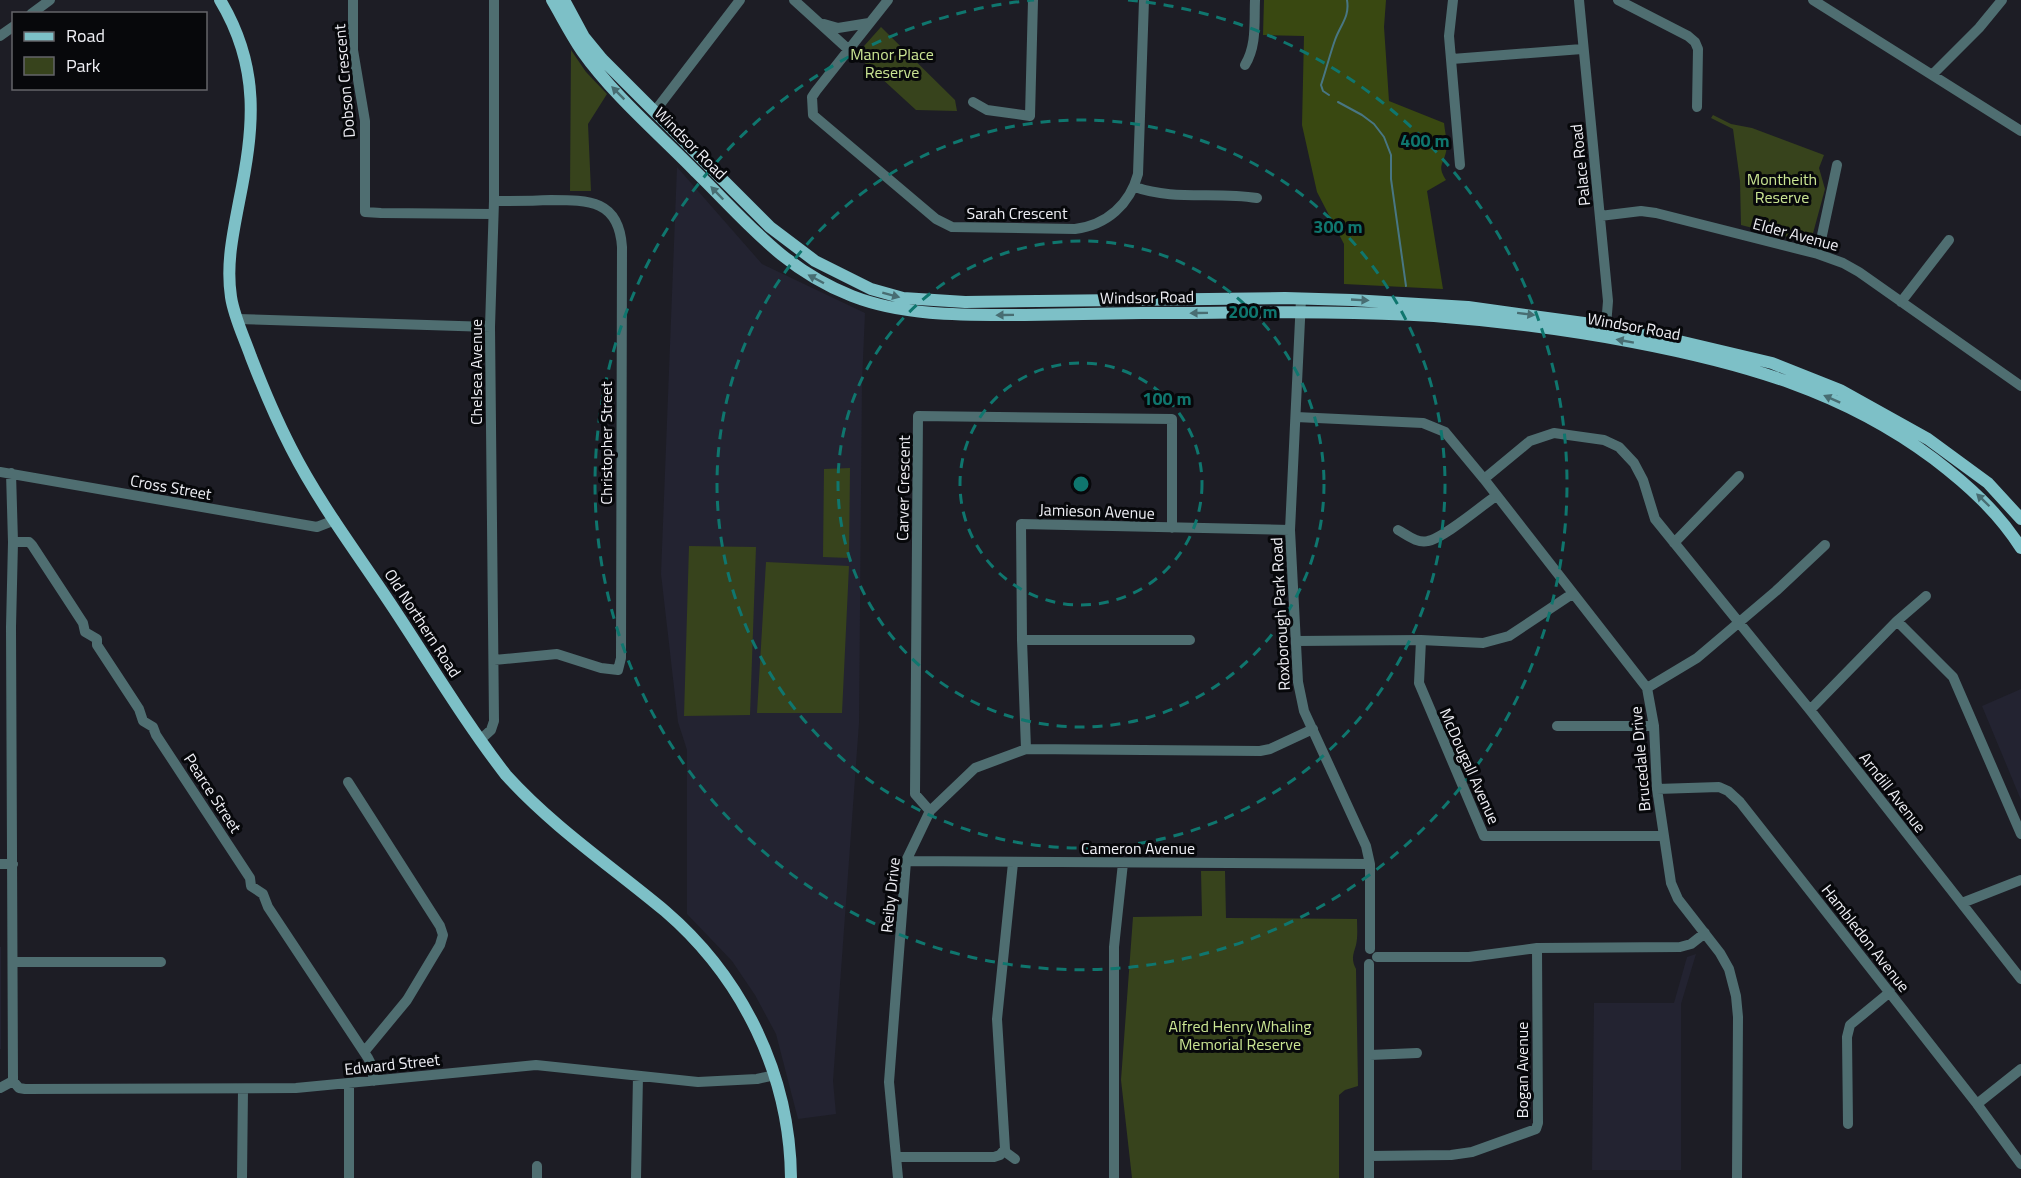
<svg xmlns="http://www.w3.org/2000/svg" width="2021" height="1178" font-family="'Titillium Web',sans-serif">
<style>
.built{fill:#232331}
.green{fill:#37431c}
.forest{fill:#394811}
.lines{fill:none;stroke-linecap:round;stroke-linejoin:round}
.stream{stroke:#487683;stroke-width:2}
.minor{stroke:#4f6e71;stroke-width:10}
.major{stroke:#7dc0c7;stroke-width:12}
.oneway{fill:#486d72}
.ring{fill:none;stroke:#0f766e;stroke-width:3;stroke-dasharray:10 8}
.labels{text-anchor:middle;stroke-width:6;stroke-linejoin:round;paint-order:stroke}
.park-label{font-size:16px;fill:#cae593;stroke:#07080b}
.street-label{font-size:16px;fill:#efeff5;stroke:#07080b}
.centre{fill:#0f766e;stroke:#07080b;stroke-width:3}
.ring-label{font-size:18px;text-anchor:middle;font-weight:bold;fill:#0f766e;stroke:#07080b;stroke-width:6;stroke-linejoin:round;paint-order:stroke}
</style>
<rect width="100%" height="100%" fill="#1d1d25"/>
<!-- built -->
<path class="built" d="M677,167L762,264L865,313L862,382L859,723L833,1081L836,1114L798,1119L776,1034L755,995L732,961L687,914V750L678,722L661,574Z
M2021,689V800L1982,706Z
M0,947H1V1049H0Z
M1696,954L1681,1004V1170H1592L1594,1003H1674L1687,957Z"/>
<!-- green -->
<path class="green" d="M881,27L955,100L957,111L916,110L856,55Z
M571,50L586,72L607,94L588,124L591,191H570Z
M1713,115L1731,124L1752,128L1824,155L1819,168L1825,189L1812,237L1804,241L1741,225L1740,181L1733,129L1711,118Z
M850,468L849,558L823,557L824,469Z
M689,546L756,547L750,715L684,716Z
M766,562L849,566L842,713H757Z
M1201,871H1225L1226,918L1357,919C1357,927 1358,936 1356,945C1353,955 1351,959 1356,969L1358,1086L1345,1090L1339,1095V1178H1132L1121,1080L1133,917L1202,916Z"/>
<!-- forest -->
<path class="forest" d="M1264,0H1386L1384,27L1389,101L1444,123C1445,132 1448,144 1446,152C1443,165 1437,166 1446,180L1427,191L1443,289L1344,284V244L1317,192L1302,125L1304,36L1263,35Z"/>
<g class="lines">
<!-- stream -->
<path class="stream" d="M1329,95L1323,91L1321,85C1326,70 1330,54 1335,40C1340,25 1350,17 1347,0
M1338,102L1362,115L1374,124L1384,137L1391,155V179L1406,286"/>
<!-- minor -->
<path class="minor" d="M353,0V50L365,121V212L381,213L493,214
M794,0L849,50
M888,0L816,91L812,97L813,115L936,219L952,227L1075,229C1107,225 1130,204 1138,174L1144,0
M1453,0L1449,36L1460,165
M1579,0L1608,301L1606,326
M1618,0L1688,36L1695,42L1698,49L1697,107
M1813,0L2021,131
M31,14L50,0
M824,24L838,28L869,23
M0,36L14,26
M1452,59L1582,49
M1245,65C1257,45 1254,23 1255,0
M1932,75L1979,28L2002,0
M973,102L987,110L1030,116L1033,0
M655,111L740,0
M1135,187C1174,201 1216,191 1257,198
M494,201C513,201 532,201 551,200C589,200 619,200 622,247L621,658L618,670L601,668L557,654L494,660
M1600,216L1641,211L1656,213L1818,254L1843,263L1859,272L2021,386
M1818,254L1837,165
M1301,299L1290,530L1298,682L1304,711L1366,846L1370,864V949
M1901,302L1949,240
M237,319L490,327
M1296,417L1423,423L1445,432L1484,479L1647,688L1654,726L1657,789L1671,883L1678,899L1720,953L1729,969L1736,996L1738,1017L1737,1178
M0,472L317,527L335,520
M11,473L13,542L11,627L13,1081
M1484,479L1530,441L1554,433L1604,440L1619,447L1634,463L1643,480L1655,519L1810,710L2021,979
M1398,530C1407,535 1418,544 1428,541C1444,538 1481,506 1496,496
M13,542H29L32,545L83,623L85,632L97,639V645L139,709L143,721L153,727L156,735L250,878L251,886L263,894L268,907L368,1058L371,1064L374,1081
M1674,543L1739,476
M1897,621L1953,677L2021,834
M1022,640H1190
M1421,640L1419,683L1484,836H1663
M1296,641L1421,640L1483,643L1509,636L1572,594
M1647,688L1697,658L1776,591L1825,545
M1810,710L1897,621L1926,596
M1557,726H1654
M481,739L491,730L494,721L490,327L494,201V0
M1026,749L1022,640L1021,524L1290,530
M348,782L440,926L443,935L440,945L407,1000L364,1052
M1657,789L1719,787L1728,791L1740,802L1977,1104L2021,1164
M930,811L915,794L918,416L1172,419V528
M906,861L1370,864
M0,864H13
M1962,903L2021,880
M1377,957H1469L1537,948L1680,947L1691,944L1705,933
M13,962H161
M1370,1055L1417,1053
M13,1081L19,1088L25,1089L296,1088L536,1065L698,1082L757,1079L775,1075
M0,1088L13,1081
M1977,1104L2021,1069
M1848,1124L1847,1037L1850,1025L1890,992
M1004,1151L1015,1159
M1369,1156L1451,1155L1472,1152L1536,1129L1538,1123L1537,948
M896,1157H994L1000,1155L1005,1149L997,1019L1013,863
M537,1166V1178
M242,1178L243,1089
M349,1178V1084
M636,1178L638,1076
M898,1178L889,1082L906,861L930,811L975,768L1026,749L1260,751L1270,749L1313,729
M1114,1178V947L1123,863
M1369,1178V964"/>
<!-- major -->
<path class="major" d="M220,0C261,68 254,128 239,202C233,234 226,264 231,297C234,317 244,337 251,357C263,388 276,419 291,448C320,505 360,557 394,609C431,665 465,722 506,775C553,827 611,866 665,911C743,978 790,1075 791,1178
M552,0C562,17 571,35 582,51C614,96 658,133 696,172C747,222 783,269 852,296C906,317 967,315 1025,315C1064,314 1103,314 1142,313C1239,313 1337,310 1434,316C1501,321 1568,330 1633,342C1743,363 1843,391 1934,459C1968,485 1998,512 2021,548
M564,0L584,37L602,59L770,227L815,261L871,289L903,298L965,302L1285,298L1352,300L1468,307L1628,329L1772,363L1840,390L1928,439L1988,483L2021,519"/>
</g>
<!-- one-way arrows -->
<defs><path id="oneway-solid" d="M-6-.8H1V-3.2L6.5 0L1 3.2V.8H-6Z" transform="scale(1.5)"/></defs>
<g class="oneway">
<use href="#oneway-solid" transform="translate(618 93) rotate(-135)"/>
<use href="#oneway-solid" transform="translate(717 193) rotate(-134)"/>
<use href="#oneway-solid" transform="translate(816 279) rotate(-152)"/>
<use href="#oneway-solid" transform="translate(891 295) rotate(15)"/>
<use href="#oneway-solid" transform="translate(1360 300) rotate(3)"/>
<use href="#oneway-solid" transform="translate(1199 313) rotate(179)"/>
<use href="#oneway-solid" transform="translate(1526 314) rotate(7)"/>
<use href="#oneway-solid" transform="translate(1005 315) rotate(179)"/>
<use href="#oneway-solid" transform="translate(1625 341) rotate(-170)"/>
<use href="#oneway-solid" transform="translate(1832 399) rotate(-156)"/>
<use href="#oneway-solid" transform="translate(1983 500) rotate(-136)"/>
</g>
<!-- distance rings -->
<g class="ring">
<circle cx="1081" cy="484" r="121"/>
<circle cx="1081" cy="484" r="243"/>
<circle cx="1081" cy="484" r="364"/>
<path d="M1128 0A486 486 0 1 1 1034 0"/>
</g>
<g class="labels">
<!-- park labels -->
<g class="park-label">
<text x="892" y="60">Manor Place<tspan x="892" dy="18">Reserve</tspan></text>
<text x="1782" y="185">Montheith<tspan x="1782" dy="18">Reserve</tspan></text>
<text x="1240" y="1032">Alfred Henry Whaling<tspan x="1240" dy="18">Memorial Reserve</tspan></text>
</g>
<!-- street labels -->
<g class="street-label">
<text transform="translate(344 81) rotate(-95)" y="6">Dobson Crescent</text>
<text transform="translate(691 143) rotate(45)" y="6">Windsor Road</text>
<text transform="translate(1580 165) rotate(-96)" y="6">Palace Road</text>
<text x="1017" y="219">Sarah Crescent</text>
<text transform="translate(1796 234) rotate(15)" y="6">Elder Avenue</text>
<text transform="translate(1147 297) rotate(-1)" y="6">Windsor Road</text>
<text transform="translate(1634 326) rotate(10)" y="6">Windsor Road</text>
<text transform="translate(476 372) rotate(-90)" y="6">Chelsea Avenue</text>
<text transform="translate(606 443) rotate(-90)" y="6">Christopher Street</text>
<text transform="translate(171 487) rotate(10)" y="6">Cross Street</text>
<text transform="translate(903 488) rotate(-89)" y="6">Carver Crescent</text>
<text transform="translate(1097 511) rotate(2)" y="6">Jamieson Avenue</text>
<text transform="translate(1280 614) rotate(-93)" y="6">Roxborough Park Road</text>
<text transform="translate(423 623) rotate(57)" y="6">Old Northern Road</text>
<text transform="translate(1640 759) rotate(-95)" y="6">Brucedale Drive</text>
<text transform="translate(1470 766) rotate(66)" y="6">McDougall Avenue</text>
<text transform="translate(1893 792) rotate(52)" y="6">Arndill Avenue</text>
<text transform="translate(213 793) rotate(57)" y="6">Pearce Street</text>
<text x="1138" y="854">Cameron Avenue</text>
<text transform="translate(890 895) rotate(-84)" y="6">Reiby Drive</text>
<text transform="translate(1866 938) rotate(52)" y="6">Hambledon Avenue</text>
<text transform="translate(392 1064) rotate(-6)" y="6">Edward Street</text>
<text transform="translate(1522 1070) rotate(-90)" y="6">Bogan Avenue</text>
</g>
</g>
<circle cx="1081" cy="484" r="9" class="centre"/>
<g class="ring-label">
<text x="1425" y="147">400 m</text>
<text x="1338" y="233">300 m</text>
<text x="1253" y="318">200 m</text>
<text x="1167" y="405">100 m</text>
</g>
<!-- legend -->
<rect x="12" y="12" width="195" height="78" fill="#07080b" stroke="#646469" stroke-width="1.5"/>
<rect x="24" y="32" width="30" height="9" fill="#7dc0c7" stroke="#646469" stroke-width="1.5"/>
<text x="66" y="42" font-size="18" fill="#efeff5">Road</text>
<rect x="24" y="57" width="30" height="18" fill="#37431c" stroke="#646469" stroke-width="1.5"/>
<text x="66" y="72" font-size="18" fill="#efeff5">Park</text>
</svg>
